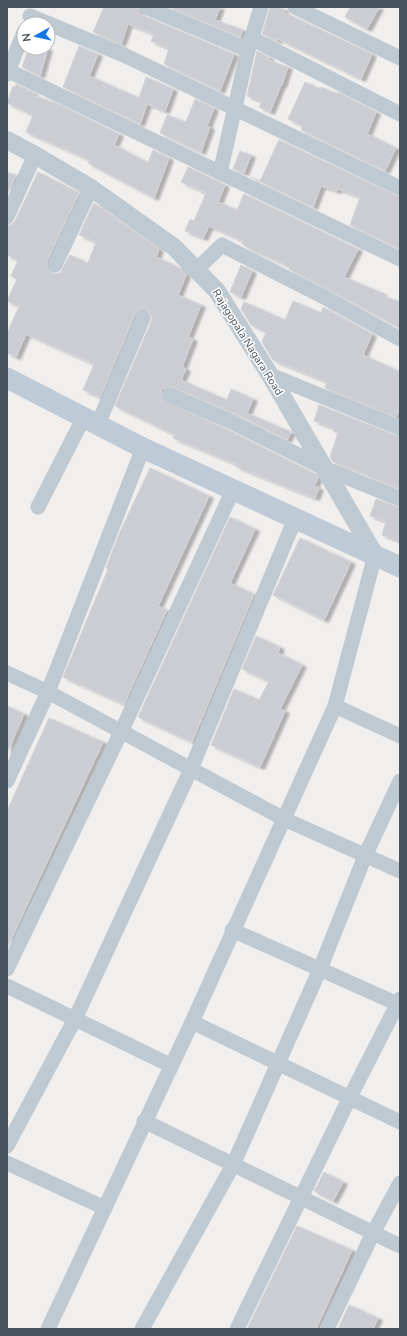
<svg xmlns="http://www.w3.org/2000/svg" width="407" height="1336" font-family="'Nunito Sans',sans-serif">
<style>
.building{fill:#cbcdd3;stroke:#d2d4da;filter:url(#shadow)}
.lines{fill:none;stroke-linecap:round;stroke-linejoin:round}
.minor{stroke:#bec9d1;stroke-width:15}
.tertiary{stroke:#bec9d1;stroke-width:18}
.secondary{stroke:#becad6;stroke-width:21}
.labels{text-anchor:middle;stroke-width:3;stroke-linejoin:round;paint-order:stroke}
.street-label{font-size:11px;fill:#46525c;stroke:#fff}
</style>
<defs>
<filter id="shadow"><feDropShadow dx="4.5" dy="2.5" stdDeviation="1" flood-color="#0004"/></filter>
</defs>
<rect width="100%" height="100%" fill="#f1eeee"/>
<!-- building -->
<path class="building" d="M104,7H137L139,12L142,15L234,54L220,91L164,64L169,48L151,41L154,34L128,24L121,44L93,32Z
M169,7H220L215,20L243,30L240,37Z
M270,7L284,9L283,12L372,54L361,79L278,39L277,41L262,34Z
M350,7H379L367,29L345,17Z
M79,46L98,54L89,76L139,98L146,77L173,89L165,111L147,104L140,124L63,87Z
M31,48H48L40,76L22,67L28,51L30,52Z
M257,51L270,58L268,60L288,67L282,85H281L270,112L259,107L262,101L247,96Z
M305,82L320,89L321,87L337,94L338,92L376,112L367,134L396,148L385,171L301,130L303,126L288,119Z
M16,84L34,93L33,95L56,103L119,134L114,145L148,163L153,150L169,158L154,198L88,163L90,160L26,132L33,115L7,103L13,86L15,87Z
M195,99L214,108L207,126L210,127L201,152L160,133L167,115L186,122Z
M279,140L400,197V249L350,225L360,197L338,189L337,191L321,186L313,207L251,177L260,181Z
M240,151L251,155L244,173L233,169Z
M188,167L225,185L218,202L237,210L244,194L358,249L344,277L382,293L381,295L400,302V328L289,269L290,267L248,248L242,244L243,241L227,234L209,226L203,238L185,231L190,219L194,221L206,193L181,182Z
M7,172L16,175L7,195Z
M38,172L79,193L47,261L48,270L55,274L60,273L70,255L88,263L96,242L79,235L94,203L159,249L156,257L180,268L186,275L178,295L201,305L188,337L193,339L182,367L186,369L181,380L227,400L231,389L253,399L247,413L291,432L287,440L238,415L172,387L164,388L161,391L162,400L230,431L315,474L318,478L314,486L319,488L315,498L264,478L235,466L236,464L173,438L175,435L115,406L151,322L152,317L147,310L142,309L135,314L100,397L83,390L94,364L26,334L16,357L7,353V334L19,306L7,301L17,279L11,276L18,260L7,255V226L12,224L15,221Z
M241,265L252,271L241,297L230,292Z
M293,301L321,313L323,307L372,334L363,355L400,372V408L396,417L325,388L327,382L273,360L262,342L266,332L251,325L241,309L244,302L285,320Z
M319,405L400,437V489L367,476V474L333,462L330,457L338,433L333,431L334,428L314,421Z
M150,468L209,496L158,606L167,610L124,704L63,677L108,569L106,568L119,534Z
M376,499L400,508V541L382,535L386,521L370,516Z
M230,517L255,529L230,583L254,594L192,742L138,717Z
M300,538L351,562L324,620L273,595Z
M256,636L280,647L278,653L302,665L280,709L285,711L260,767L211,745L234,689L259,700L269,681L242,669Z
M7,706L24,714L7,753Z
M49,718L103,742L7,948V811Z
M324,1172L343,1182L333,1201L314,1191Z
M297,1226L352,1250L316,1329H247Z
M349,1305L378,1318L373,1329H338Z"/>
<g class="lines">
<!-- minor -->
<path class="minor" d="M146,7L248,50
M295,7L400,58
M30,16L124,55L400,188
M251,38L400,114
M9,71L400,259
M7,74L24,32
M220,173L248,50L261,7
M7,217L35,155
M55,265L91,188
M196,270L222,245L324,297L400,339
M270,375L400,428
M169,395L234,423L324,468L400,499
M98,424L143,318
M38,507L84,417
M7,673L48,692L284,819L400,871
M335,706L400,736
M7,781L48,692L143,448
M232,930L400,1005
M7,969L121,732L233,490
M7,986L170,1065
M192,1022L400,1122
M144,1121L400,1246
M7,1146L75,1019L191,769L295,519
M7,1163L105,1208
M48,1329L192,1022L335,706L375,555
M142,1329L233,1165L320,969L365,856L400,781
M237,1329L350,1097L400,999
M327,1329L373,1233L400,1183"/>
<!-- tertiary -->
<path class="tertiary" d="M7,140L35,155L91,188L174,247L217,291L270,375L375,555"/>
<!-- secondary -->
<path class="secondary" d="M7,378L143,448L400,567"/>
</g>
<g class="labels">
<!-- street labels -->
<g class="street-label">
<text transform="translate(248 342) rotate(58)" y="4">Rajagopala Nagara Road</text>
</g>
</g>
<!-- border -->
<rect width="407" height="1336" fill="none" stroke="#46525c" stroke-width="16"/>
<!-- north arrow -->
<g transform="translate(36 36) rotate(262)"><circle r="19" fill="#ffffff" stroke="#b5babe"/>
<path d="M0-3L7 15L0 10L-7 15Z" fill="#1375e6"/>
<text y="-6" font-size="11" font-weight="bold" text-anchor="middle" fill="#46525c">N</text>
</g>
</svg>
